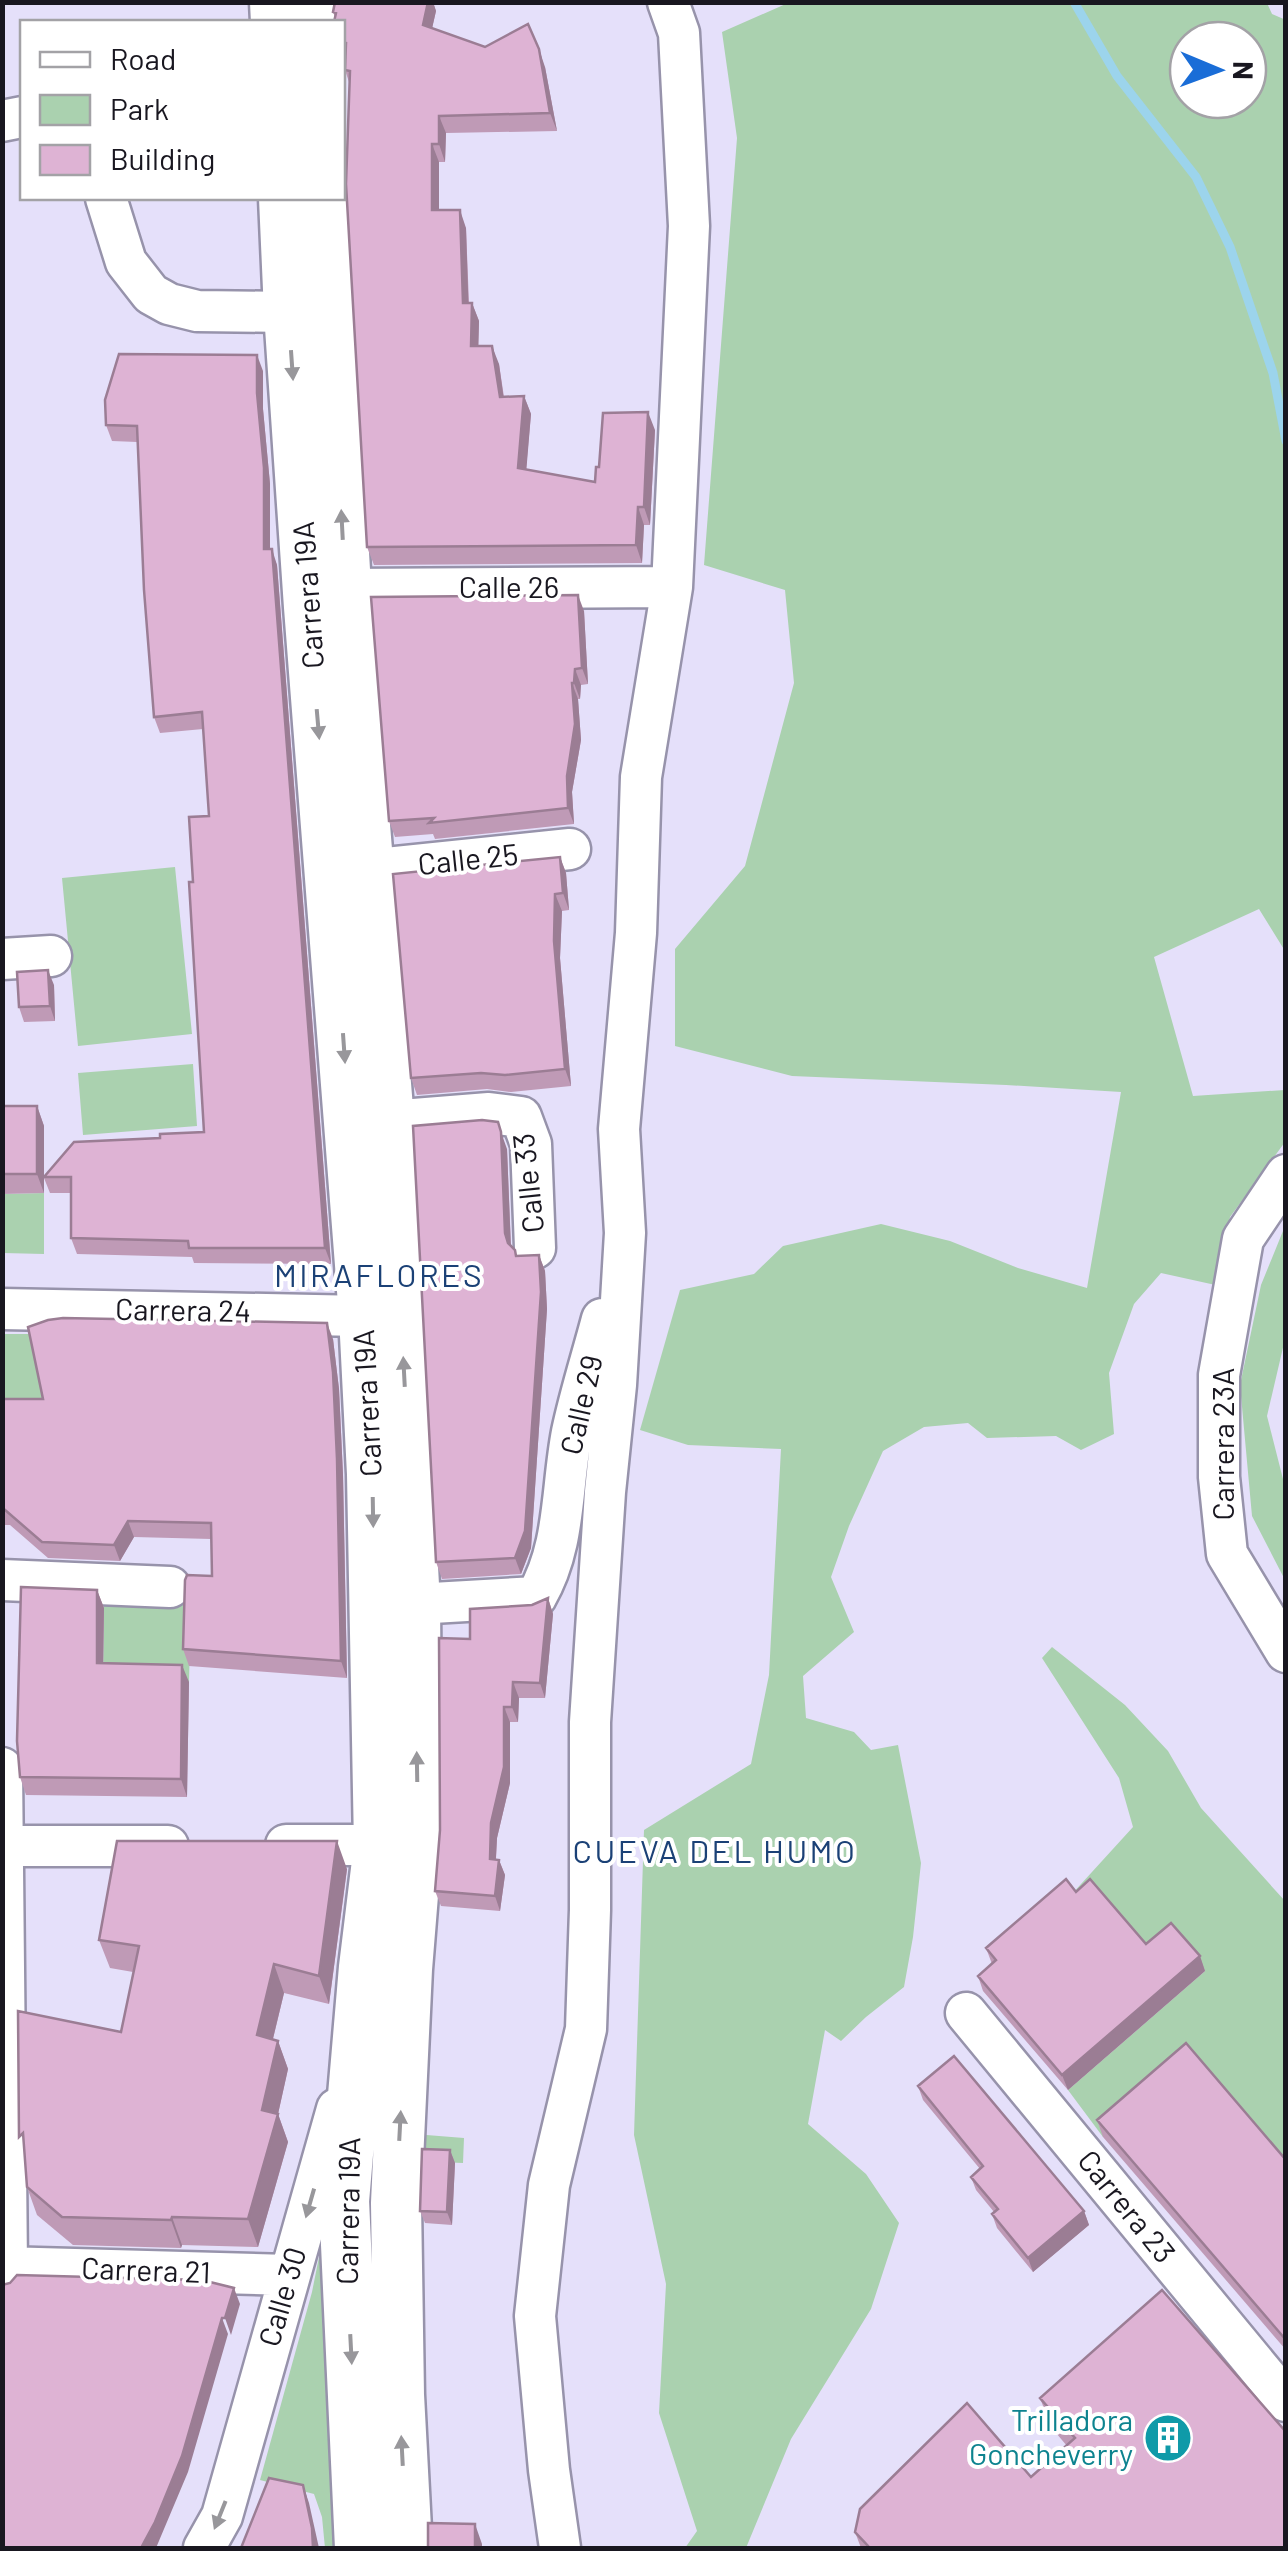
<svg xmlns="http://www.w3.org/2000/svg" width="1288" height="2551" font-family="Barlow,sans-serif">
<style>
.green{fill:#aad1af;fill-rule:evenodd}
.lines{fill:none;stroke-linecap:round;stroke-linejoin:round}
.stream{stroke:#9cd4ec;stroke-width:9}
.minor-casing{stroke:#9793ab;stroke-width:45}
.major-casing{stroke:#9793ab;stroke-width:55}
.minor{stroke:#fff;stroke-width:40}
.major{stroke:#fff;stroke-width:50}
.wall{fill:#bf9ab6}
.shaded-wall{fill:#9b7d94}
.building{fill:#deb3d4;stroke:#9b7d94;stroke-width:2.5}
.oneway{fill:#98979b}
.labels{text-anchor:middle;stroke-width:8;stroke-linejoin:round;paint-order:stroke}
.street-label{font-size:30px;fill:#191720;stroke:#fff}
.culture-label{font-size:30px;fill:#0d838f;stroke:#fff;text-anchor:end}
.neighbourhood-label{font-size:32px;letter-spacing:2.5px;fill:#1b4176;stroke:#fff}
</style>
<rect width="100%" height="100%" fill="#e5e0fa"/>
<!-- green -->
<path class="green" d="M788,3H1267L1272,14L1286,20L1285,951L1259,909L1154,957L1193,1096L1285,1090V1142L1230,1217L1220,1286L1161,1273L1134,1304L1109,1373L1114,1434L1081,1450L1056,1436L987,1438L968,1423L924,1427L883,1451L849,1526L831,1577L854,1632L803,1676L806,1718L854,1732L871,1750L898,1745L921,1863L913,1937L904,1987L866,2017L841,2041L825,2030L808,2124L866,2174L899,2223L871,2309L791,2439L746,2548H685L697,2531L659,2413L666,2284L634,2135L644,1830L751,1764L769,1675L781,1449L688,1445L640,1430L680,1290L754,1274L783,1246L881,1224L950,1241L1018,1268L1087,1288L1121,1092L1006,1085L792,1076L675,1046V949L745,866L794,683L785,590L704,565L737,138L722,32ZM1188,40H1248V100H1188Z
M175,867L192,1034L78,1046L62,878Z
M193,1064L197,1126L83,1135L78,1073Z
M44,1193V1254L3,1253V1194Z
M1285,1226V1339L1267,1416L1285,1487V1580L1252,1516L1240,1385L1261,1285Z
M3,1334H33L49,1416L3,1415Z
M104,1602H191L189,1682L103,1681Z
M1052,1647L1125,1705L1168,1751L1201,1808L1285,1901V2170L1192,2061L1103,2137L1068,2090L1205,1971L1152,1959L1071,1895L1133,1827L1119,1778L1042,1658Z
M414,2134L464,2138L463,2163L414,2161Z
M319,2257H327L334,2548H325L322,2517L314,2494L260,2480L312,2292Z"/>
<g class="lines">
<!-- stream -->
<path class="stream" d="M1074,2L1117,76L1196,177L1230,247L1273,373L1286,441"/>
<!-- minor casing -->
<g class="minor-casing">
<path id="minor" d="M2,121L22,117
M106,198L126,262L151,294L169,304L197,311L289,312
M346,589L672,587
M367,870L570,849
M2,959L51,956
M389,1121L489,1113L521,1117L531,1144L535,1248
M1286,1175L1243,1239L1219,1375V1477L1227,1554L1286,1652
M2,1309L364,1316
M2,1580L170,1587
M415,1604L536,1597C566,1546 561,1489 572,1432C580,1394 592,1357 602,1319
M2,1768L7,2267L2,2280
M286,1845H408
M2,1846H168
M966,2013L1286,2401
M2,2267L289,2275
M204,2548L222,2516L337,2109
M560,2548L549,2470L535,2316L549,2185L586,2029L590,1910V1722L605,1492L616,1385L625,1233L619,1129L636,933L641,777L672,587L689,226L679,33L668,2"/>
</g>
<!-- major casing -->
<g class="major-casing">
<path id="major" d="M275,2L276,22
M312,2L313,22
M284,198L289,312L309,607L364,1316L372,1474L379,1845L364,1967L344,2201L360,2548
M323,198L347,604L389,1121L415,1604L417,1845L407,1969L396,2203L399,2395L407,2548"/>
</g>
<!-- minor -->
<use href="#minor" class="minor"/>
<!-- major -->
<use href="#major" class="major"/>
</g>
<!-- wall -->
<path class="wall" d="M335,2H433L436,11L432,28L545,67L557,131L446,133L445,162H439V210L466,228L469,303H472L479,321L478,346L499,364L504,397L524,396L531,414L526,469L595,482L599,467L655,430L650,525H644L642,563L374,565L367,547L349,82L345,70V59L342,58V22L335,17L333,12Z
M263,371V409L270,484V549L277,565L331,1264L194,1263L192,1257L77,1254L71,1238V1193H50L44,1178V1193L2,1194V997L5,1005L4,1106H37L44,1126V1177L160,1138L204,1132L193,882L209,816L203,729L160,733L154,717L137,442L112,441L106,425Z
M584,611L588,684L581,685L580,699H578L581,740L572,792L574,824L435,839L433,834L395,837L389,821Z
M560,857L566,873L569,910L562,911L560,958L571,1086L511,1092L487,1089L417,1095L411,1078Z
M54,985L55,1021L24,1022L19,1007Z
M507,1149L511,1246L517,1256L539,1255L545,1271L547,1309L531,1548L521,1574L442,1579L436,1562Z
M333,1339L339,1389L343,1475L347,1678L189,1666L183,1649L212,1576L211,1539L134,1537L120,1561L48,1558L10,1525H2V1399H43Z
M97,1590L104,1608L103,1663L189,1682L187,1797L26,1795L20,1777Z
M548,1598L553,1614L545,1698H519L518,1722H510V1783L497,1838L496,1859L499,1860L505,1875L500,1911L441,1906L435,1891L470,1639Z
M347,1869L329,2004L284,1993L273,2039L278,2041L288,2069L278,2114L288,2142L258,2247L182,2245L181,2248L73,2245L37,2215L27,2187L121,2032L133,1972L110,1968L99,1940Z
M1076,1892L1146,1944L1200,1956L1205,1971L1068,2090L983,1991L978,1976L992,1964L986,1948Z
M918,2086L1084,2211L1089,2225L1033,2272L997,2228L992,2214L994,2212L976,2190L971,2177L980,2169L923,2100Z
M1097,2120L1286,2160V2350L1103,2137Z
M450,2150L455,2163L452,2225L425,2223L420,2211Z
M1040,2398L1286,2548H861L855,2532L1031,2477L1067,2446L1051,2427Z"/>
<!-- shaded-wall -->
<path class="shaded-wall" d="M428,2H433L436,11L429,42L423,25Z
M539,49L545,67L557,131L550,113Z
M439,116L446,133L445,162L439,144Z
M432,144L439,162V228L432,210Z
M460,210L466,228L469,321L463,303Z
M472,303L479,321L478,364L471,346Z
M492,346L499,364L506,415L500,397Z
M257,355L263,371V409L270,484V565L264,549L257,393Z
M524,396L531,414L525,486L518,468Z
M648,412L655,430L650,525L644,507Z
M638,507L644,525L642,563L636,545Z
M272,549L277,565L331,1264L325,1248Z
M578,595L584,611L588,684L582,668Z
M575,669L581,685L580,699L574,683Z
M572,683L578,699L581,740L572,792L574,824L568,808L567,776Z
M560,857L566,873L569,910L563,893Z
M555,894L562,911L560,958L571,1086L565,1069L554,941Z
M48,970L54,985L55,1021L50,1006Z
M2,997L5,1005L4,1125L2,1120Z
M37,1106L44,1126V1193L37,1174Z
M501,1132L507,1149L511,1250L505,1233Z
M539,1255L545,1271L547,1309L531,1548L521,1574L515,1558Z
M327,1323L333,1339L339,1389L343,1475L347,1678L341,1661Z
M128,1521L134,1537L120,1561L114,1545Z
M97,1590L104,1608L103,1681L97,1663Z
M548,1598L553,1614L545,1698L540,1683Z
M182,1665L189,1682L187,1797L181,1779Z
M513,1682L519,1698L518,1722L512,1707Z
M504,1707L510,1722V1783L497,1838L495,1874L490,1859L491,1823Z
M337,1841L347,1869L329,2004L319,1976Z
M499,1860L505,1875L500,1911L495,1896Z
M1200,1956L1205,1971L1068,2090L1062,2075Z
M274,1964L284,1993L267,2063L257,2035Z
M278,2041L288,2069L278,2114L288,2142L258,2247L248,2219L262,2110Z
M450,2150L455,2163L452,2225L447,2212Z
M1084,2211L1089,2225L1033,2272L1028,2258Z
M172,2217L182,2245L181,2248L171,2220Z
M234,2288L240,2304L231,2335L225,2318Z
M222,2318L228,2334L188,2472L156,2548H141Z
M303,2485L309,2503L319,2548H313Z
M475,2524L482,2544V2548H475Z"/>
<!-- building -->
<path class="building" d="M335,2H428L423,25L485,47L528,24L539,49L550,113L439,116V144H432V210H460L463,303H472L471,346H492L500,397L524,396L518,468L595,482L596,467H599L603,413L648,412L644,507H638L636,545L367,547L346,184L350,71L345,70L346,43L342,42V22H334L336,13L333,12Z
M119,354L257,355V393L264,468V549H272L325,1248H189L188,1241L71,1238V1177H44L74,1142L160,1138V1134L204,1132L189,882H193L189,817L209,816L202,712L154,717L144,590L137,426L106,425L105,400Z
M578,595L582,668L575,669L574,683H572L575,724L567,776L568,808L429,823L434,818L389,821L371,597Z
M560,857L563,893L555,894L554,941L565,1069L505,1075L481,1073L411,1078L393,874Z
M48,970L50,1006L19,1007L17,972Z
M2,1106H37V1174H2Z
M482,1120L498,1122L501,1132L505,1233L508,1243L515,1250L516,1256L539,1255L541,1292L525,1531L515,1558L436,1562L413,1126Z
M63,1318L327,1323L333,1372L337,1459L341,1661L183,1649L185,1580L187,1575L212,1576L211,1523L128,1521L114,1545L42,1542L4,1509H2V1399H43L28,1327L48,1320Z
M21,1587L97,1590V1663L182,1665L181,1779L20,1777L17,1741Z
M548,1598L540,1683L513,1682L512,1707H504V1767L491,1823L490,1859L499,1860L495,1896L435,1891L440,1830L439,1638L470,1639V1609L532,1605Z
M117,1841H337L319,1976L274,1964L257,2035L278,2041L262,2110L278,2114L248,2219L172,2217L171,2220L62,2217L27,2187L23,2133L19,2137L18,2011L121,2032L139,1946L99,1940Z
M1066,1879L1076,1892L1090,1879L1146,1944L1171,1923L1200,1956L1062,2075L978,1976L996,1960L986,1948Z
M1186,2043L1286,2160V2340L1097,2120Z
M954,2056L1084,2211L1028,2258L992,2214L998,2209L971,2177L983,2166L918,2086Z
M422,2149L450,2150L447,2212L420,2211Z
M17,2275L202,2280L234,2288L225,2318H222L182,2456L155,2522L141,2548H2V2285L10,2283Z
M1162,2290L1286,2432V2548H870L855,2532L860,2509L967,2403L1031,2477L1075,2438L1040,2398Z
M269,2478L303,2485L312,2528L313,2548H241Z
M428,2523L475,2524V2548H428Z"/>
<!-- one-way arrows -->
<defs><path id="oneway-solid" d="M-6-.8H1V-3.2L6.5 0L1 3.2V.8H-6Z" transform="scale(2.5)"/></defs>
<g class="oneway">
<use href="#oneway-solid" transform="translate(292 365) rotate(86)"/>
<use href="#oneway-solid" transform="translate(342 525) rotate(-93)"/>
<use href="#oneway-solid" transform="translate(318 724) rotate(85)"/>
<use href="#oneway-solid" transform="translate(344 1048) rotate(86)"/>
<use href="#oneway-solid" transform="translate(404 1372) rotate(-93)"/>
<use href="#oneway-solid" transform="translate(373 1512) rotate(89)"/>
<use href="#oneway-solid" transform="translate(417 1767) rotate(-91)"/>
<use href="#oneway-solid" transform="translate(400 2126) rotate(-87)"/>
<use href="#oneway-solid" transform="translate(310 2203) rotate(106)"/>
<use href="#oneway-solid" transform="translate(351 2349) rotate(87)"/>
<use href="#oneway-solid" transform="translate(402 2451) rotate(-93)"/>
<use href="#oneway-solid" transform="translate(220 2515) rotate(112)"/>
</g>
<!-- icons -->
<defs>
<g id="building-disc" transform="scale(2.5)"><circle r="9.5" fill="#0f9aa8" stroke="#fff"/><path d="M-4-6H4V6H1V3H-1V6H-4ZM-2.5-4.3h1.7v1.8h-1.7ZM.8-4.3h1.7v1.8H.8ZM-2.5-1h1.7V.8h-1.7ZM.8-1h1.7V.8H.8Z" fill="#fff"/></g>
</defs>
<g fill-rule="evenodd">
<use href="#building-disc" x="1168" y="2438"/>
</g>
<g class="labels">
<!-- street labels -->
<g class="street-label">
<text x="509" y="598">Calle 26</text>
<text transform="translate(309 595) rotate(-94)" y="10">Carrera 19A</text>
<text transform="translate(468 860) rotate(-6)" y="10">Calle 25</text>
<text transform="translate(529 1183) rotate(-96)" y="10">Calle 33</text>
<text transform="translate(183 1311) rotate(1)" y="10">Carrera 24</text>
<text transform="translate(368 1403) rotate(-93)" y="10">Carrera 19A</text>
<text transform="translate(582 1405) rotate(-77)" y="10">Calle 29</text>
<text transform="translate(1224 1444) rotate(-90)" y="10">Carrera 23A</text>
<text transform="translate(1126 2207) rotate(51)" y="10">Carrera 23</text>
<text transform="translate(349 2211) rotate(-89)" y="10">Carrera 19A</text>
<text transform="translate(146 2271) rotate(2)" y="10">Carrera 21</text>
<text transform="translate(283 2297) rotate(-74)" y="10">Calle 30</text>
</g>
<!-- culture labels -->
<g class="culture-label">
<text x="1133" y="2431">Trilladora<tspan x="1133" dy="34">Goncheverry</tspan></text>
</g>
<!-- neighbourhood labels -->
<g class="neighbourhood-label">
<text x="379" y="1287">MIRAFLORES</text>
<text x="715" y="1863">CUEVA DEL HUMO</text>
</g>
</g>
<!-- border -->
<rect width="1288" height="2551" fill="none" stroke="#191720" stroke-width="10"/>
<!-- legend -->
<rect x="20" y="20" width="325" height="180" fill="#ffffff" stroke="#a3a2a6" stroke-width="2.5"/>
<rect x="40" y="52" width="50" height="15" fill="#ffffff" stroke="#a3a2a6" stroke-width="2.5"/>
<text x="110" y="70" font-size="30" fill="#191720">Road</text>
<rect x="40" y="95" width="50" height="30" fill="#aad1af" stroke="#a3a2a6" stroke-width="2.5"/>
<text x="110" y="120" font-size="30" fill="#191720">Park</text>
<rect x="40" y="145" width="50" height="30" fill="#deb3d4" stroke="#a3a2a6" stroke-width="2.5"/>
<text x="110" y="170" font-size="30" fill="#191720">Building</text>
<!-- north arrow -->
<g transform="translate(1218 70) rotate(91)"><circle r="48" fill="#ffffff" stroke="#a3a2a6" stroke-width="2.5"/>
<path d="M0-8L18 38L0 25L-18 38Z" fill="#1a6dd7"/>
<text y="-15" font-size="28" font-weight="bold" text-anchor="middle" fill="#191720">N</text>
</g>
</svg>
